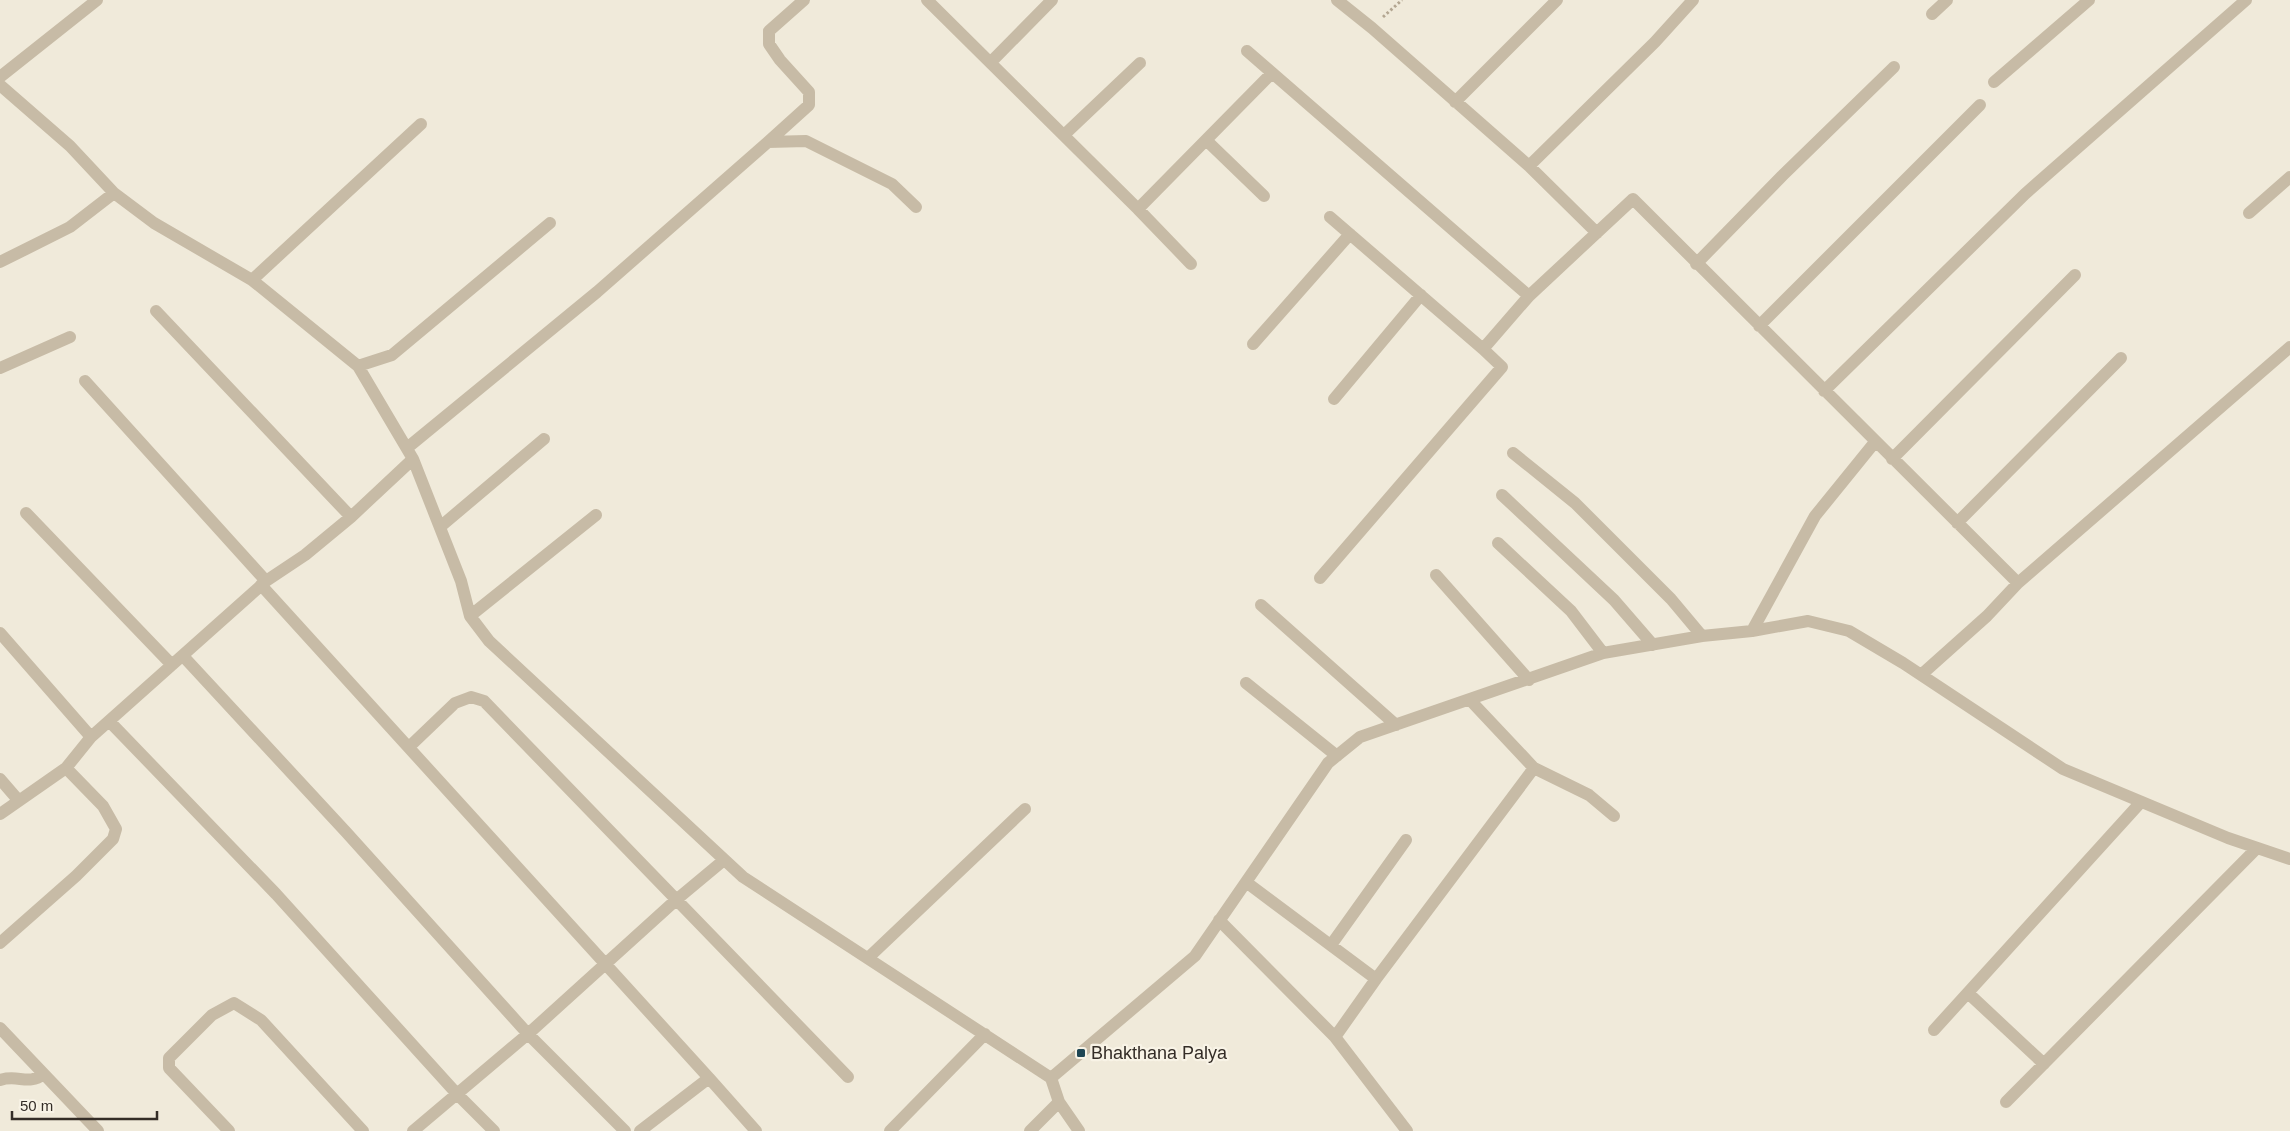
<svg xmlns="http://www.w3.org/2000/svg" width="2290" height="1131" font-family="Arial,sans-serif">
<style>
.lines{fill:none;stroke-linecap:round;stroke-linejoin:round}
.path{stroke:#b3a691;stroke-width:3;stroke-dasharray:2.5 2.5;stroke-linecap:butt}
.minor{stroke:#c7bba6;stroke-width:12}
.poi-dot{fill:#1e4653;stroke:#f8f3e6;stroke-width:2}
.labels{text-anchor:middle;stroke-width:4.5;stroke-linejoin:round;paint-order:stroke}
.poi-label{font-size:18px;fill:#342d27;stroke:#f8f3e6;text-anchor:start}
</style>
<rect width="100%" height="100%" fill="#f0eada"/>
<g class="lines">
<!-- path -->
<path class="path" d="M1383,17L1402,0"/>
<!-- minor -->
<path class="minor" d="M927,0L1138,209L1272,73
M1337,0L1372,28L1529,166L1655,42L1693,0
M1932,14L1947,0
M1247,51L1529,296L1633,199L2018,583
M991,62L1052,0
M0,77L97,0
M1994,82L2089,0
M0,85L70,146L114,193L154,223L252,280L358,366L413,459L461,581L470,616L489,641L743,877L1051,1078L1195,956L1328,763L1360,737L1603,653L1702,636L1752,631L1808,621L1849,631L1903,663L2063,769L2228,838L2290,859
M1455,102L1557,0
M1064,135L1140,63
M1206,140L1264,196
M768,142L809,105V92L780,60L769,44V31L804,0
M1529,166L1597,233
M1138,209L1191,264
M2249,213L2290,177
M1330,217L1483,349L1529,296
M0,262L70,227L114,193
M1696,264L1782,176L1894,67
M252,280L421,124
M156,311L351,517
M1759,326L1980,105
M1253,344L1350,234
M358,366L392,355L550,223
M0,368L70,337
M85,381L266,581
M1824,391L2025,194L2246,0
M1334,399L1421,295
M407,448L597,292L768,142L806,141L892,184L916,207
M1513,453L1575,503L1671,599L1702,636
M1892,459L2075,275
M1502,495L1614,600L1653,645
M26,513L172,665
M1957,523L2121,358
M440,527L544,439
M1498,543L1571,611L1603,653
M1436,575L1529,680
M1320,578L1502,367L1483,349
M261,585L709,1078L640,1131
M1261,605L1396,725
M470,616L596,515
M1752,631L1815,516L1875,442
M0,633L91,737
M183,656L346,832L528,1034L625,1131
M1921,675L1987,616L2018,583L2290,347
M1246,683L1337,756
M110,722L276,894L457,1094L494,1131
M409,747L455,703L471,697L484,701L848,1077
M1534,768L1589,795L1614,816
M0,779L19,801
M0,814L66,768L91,737L266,581L305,555L351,517L413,459
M1246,882L1376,979
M1219,920L1335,1037L1407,1131
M0,943L76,876L113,839L116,829L103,806L66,768
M1331,945L1406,840
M868,958L1025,809
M1968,993L2044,1064
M0,1028L98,1131
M1934,1030L2141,802
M1335,1037L1376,979L1534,768L1470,700
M709,1078L756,1131
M1051,1078L1059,1102L1079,1131
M0,1080C18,1074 28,1086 44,1074
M2006,1102L2257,848
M229,1131L169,1068V1058L212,1015L234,1003L261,1020L363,1131
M413,1131L528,1034L676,900L724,860
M890,1131L985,1034
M1030,1131L1059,1102"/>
</g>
<!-- markers -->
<rect class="poi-dot" x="1076" y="1048" width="10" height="10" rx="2.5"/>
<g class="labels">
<!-- poi labels -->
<g class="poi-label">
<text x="1091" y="1059">Bhakthana Palya</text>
</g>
</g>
<!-- scale -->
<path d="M12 1111v8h145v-8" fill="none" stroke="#342d27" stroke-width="2.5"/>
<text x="20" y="1111" font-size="15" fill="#342d27" stroke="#f8f3e6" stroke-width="4" paint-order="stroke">50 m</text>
</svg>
